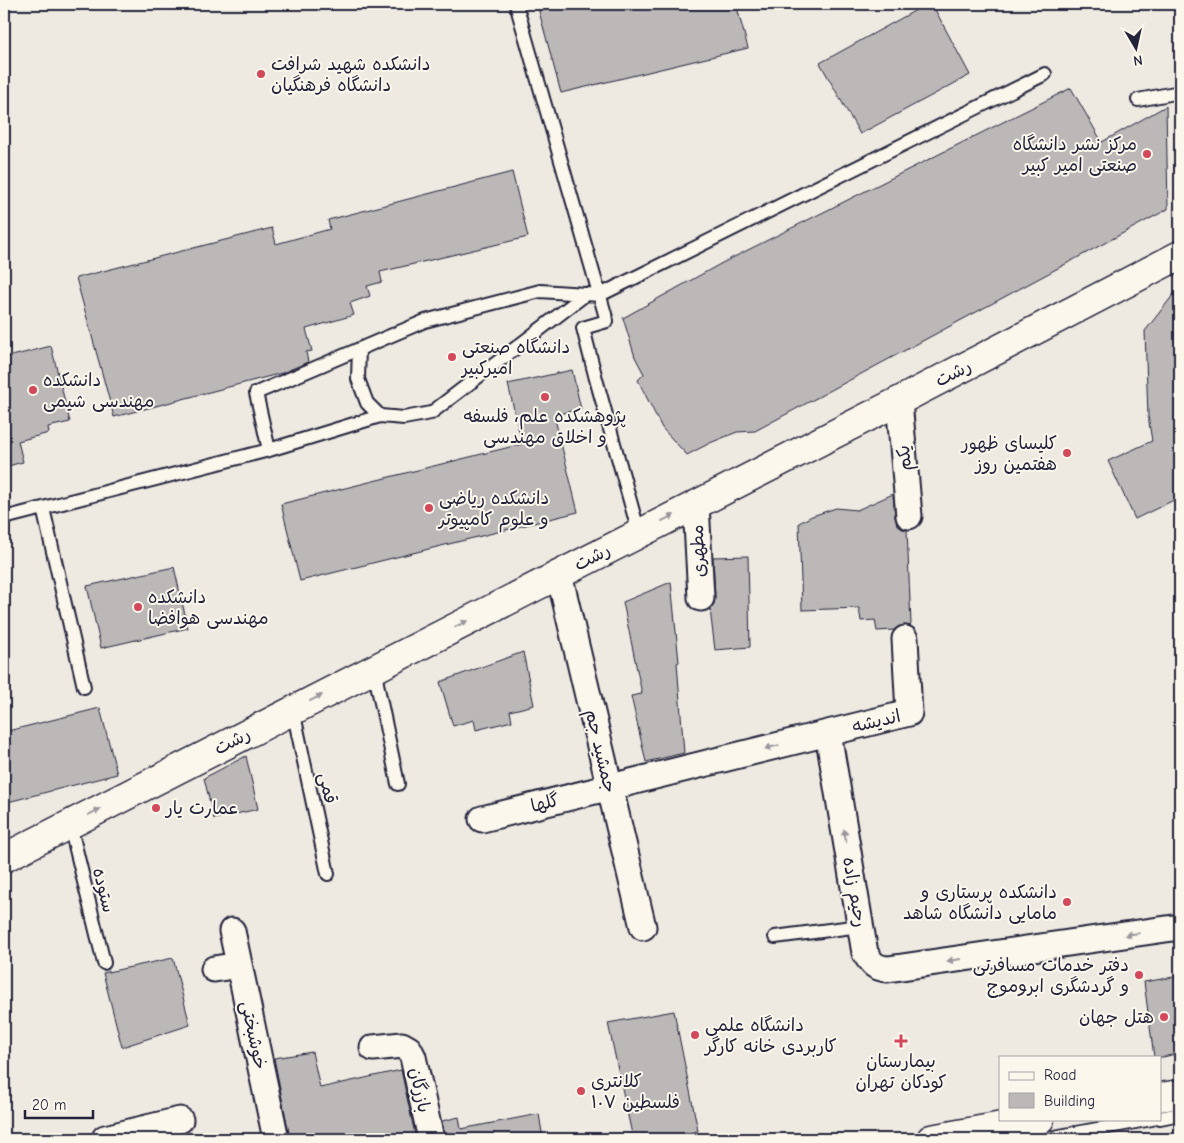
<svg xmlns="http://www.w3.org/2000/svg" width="1184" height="1143" font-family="'Comic Neue','Playpen Sans Arabic',sans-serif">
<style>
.building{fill:#bcb8b8;stroke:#22223b}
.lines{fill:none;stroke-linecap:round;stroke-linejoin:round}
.lane-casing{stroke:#22223b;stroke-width:16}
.street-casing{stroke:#22223b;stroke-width:29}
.secondary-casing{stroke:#22223b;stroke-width:31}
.primary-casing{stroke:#22223b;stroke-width:31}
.lane{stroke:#fbf7ec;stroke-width:12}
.street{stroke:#fbf7ec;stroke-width:25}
.secondary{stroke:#fbf7ec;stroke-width:28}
.primary{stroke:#fbf7ec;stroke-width:28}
.oneway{fill:#99979c}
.poi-dot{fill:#d1495b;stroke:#fbf7ec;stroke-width:2}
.labels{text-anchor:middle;stroke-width:4;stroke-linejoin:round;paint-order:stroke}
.poi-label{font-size:18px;fill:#22223b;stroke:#fbf7ec;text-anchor:start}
.street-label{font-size:18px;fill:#22223b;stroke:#fbf7ec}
</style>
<rect width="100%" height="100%" fill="#eeeae2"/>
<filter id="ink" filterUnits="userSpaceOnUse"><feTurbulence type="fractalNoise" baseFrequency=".02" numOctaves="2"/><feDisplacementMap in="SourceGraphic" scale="10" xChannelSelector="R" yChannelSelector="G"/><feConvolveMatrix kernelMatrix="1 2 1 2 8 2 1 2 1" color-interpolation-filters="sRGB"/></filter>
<g filter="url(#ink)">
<!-- building -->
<path class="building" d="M537,4H736L748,48L561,93Z
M927,4H932L970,75L860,134L820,63Z
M1071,88L1102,142L1166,106L1168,209L755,431L737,432L710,443L687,455L662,428L638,380L644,374L635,357L623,318L722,263Z
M512,172L528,237L380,272L382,282L367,286L370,296L350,303L354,315L306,329L312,351L306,352L308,362L282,373L114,417L76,278L272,228L276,244L330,229L328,220Z
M1177,290V428L1180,497L1135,519L1108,461L1152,441L1148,416L1145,331Z
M51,346L70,422L48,427L49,433L18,441L23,462L4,467V358Z
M572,370L581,409L554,415L578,512L300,581L281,504L522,444L508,384Z
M893,494L895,517L897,525L902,529L907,530L911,624L910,626L904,625L898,627L894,630L877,631L875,620L861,621L859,608L802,610L799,523L812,516L836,508L857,510Z
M748,556L750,647L715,650L710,609L714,604L715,597L713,557Z
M174,567L188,628L101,648L87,586Z
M671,582L679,662L677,663L684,753L646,762L631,696L642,694L623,602Z
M523,652L534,705L510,711L512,721L476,730L474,720L453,726L440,682Z
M100,708L117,774L4,803V732Z
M246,756L258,809L214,819L204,778Z
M173,958L190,1025L122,1047L103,973Z
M1180,976V1053L1163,1057H1154L1144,982Z
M674,1011L698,1131L660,1139H633L608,1023Z
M312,1052L320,1088L401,1070L416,1139H290L274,1058Z
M539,1114L543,1139H445L442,1121L459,1117L461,1129Z"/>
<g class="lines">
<!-- lane casing -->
<g class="lane-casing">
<path id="lane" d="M516,4L607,321L583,328L596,379L639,533
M1138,100L1180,92
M359,349L358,379L367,403L380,416L404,418L431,413L586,294
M269,450L380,416
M43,508L84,687
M4,518L269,450L256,393L425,321L540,291L600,295L1045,74
M374,669L398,784
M293,710L328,874
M70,825L104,963
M775,937L860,926
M1160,1118L1180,1114
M1043,1139L1152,1119"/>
</g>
<!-- street casing -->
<g class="street-casing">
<path id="street" d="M899,401L909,516
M696,504L701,598
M559,574L643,927
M828,733L909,713L905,639
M482,819L828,733L865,953C872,964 875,968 888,969L1180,927
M232,931L276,1139
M214,969L239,965
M373,1048L402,1045L409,1049L413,1057L431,1139
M105,1138L180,1120"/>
</g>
<!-- secondary casing -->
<g class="secondary-casing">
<path id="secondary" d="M4,858L899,401L1180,255"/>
</g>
<!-- primary casing -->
<g class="primary-casing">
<path id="primary" d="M1160,1097L1180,1094
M931,1139L1040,1119"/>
</g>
<!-- lane -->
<use href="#lane" class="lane"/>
<!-- street -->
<use href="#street" class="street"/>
<!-- secondary -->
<use href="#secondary" class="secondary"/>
<!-- primary -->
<use href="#primary" class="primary"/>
</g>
<!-- one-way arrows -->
<defs><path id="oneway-solid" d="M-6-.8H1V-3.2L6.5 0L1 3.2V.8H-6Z" transform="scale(1.25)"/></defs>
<g class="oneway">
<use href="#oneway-solid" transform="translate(668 518) rotate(-27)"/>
<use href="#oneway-solid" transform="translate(461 624) rotate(-27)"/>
<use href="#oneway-solid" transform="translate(316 698) rotate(-27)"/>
<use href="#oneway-solid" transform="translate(772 747) rotate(166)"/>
<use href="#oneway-solid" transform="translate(94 812) rotate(-27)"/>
<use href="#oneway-solid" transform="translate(845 836) rotate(-99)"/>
<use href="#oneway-solid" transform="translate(1132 934) rotate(172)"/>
<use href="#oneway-solid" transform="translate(954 960) rotate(172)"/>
</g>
</g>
<!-- markers -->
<g class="poi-dot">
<circle cx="261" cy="74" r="5"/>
<circle cx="1147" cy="154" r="5"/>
<circle cx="452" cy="357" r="5"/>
<circle cx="33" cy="390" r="5"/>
<circle cx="545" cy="397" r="5"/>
<circle cx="1067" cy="453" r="5"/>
<circle cx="429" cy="508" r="5"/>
<circle cx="138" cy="607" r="5"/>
<circle cx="156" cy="808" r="5"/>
<circle cx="1067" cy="902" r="5"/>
<circle cx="1139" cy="975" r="5"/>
<circle cx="1164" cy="1017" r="5"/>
<circle cx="695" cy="1035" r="5"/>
<path d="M898.5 1033.5h5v5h5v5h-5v5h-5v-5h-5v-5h5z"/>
<circle cx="581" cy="1091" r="5"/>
</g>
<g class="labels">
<!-- poi labels -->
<g class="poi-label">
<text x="271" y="70">دانشکده شهید شرافت<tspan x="271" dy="21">دانشگاه فرهنگیان</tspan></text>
<text x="1137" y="150" text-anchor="end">مرکز نشر دانشگاه<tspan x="1137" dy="21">صنعتی امیر کبیر</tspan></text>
<text x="462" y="353">دانشگاه صنعتی<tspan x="462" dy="21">امیرکبیر</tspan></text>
<text x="43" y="386">دانشکده<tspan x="43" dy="21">مهندسی شیمی</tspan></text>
<text x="545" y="422" text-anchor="middle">پژوهشکده علم، فلسفه<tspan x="545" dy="21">و اخلاق مهندسی</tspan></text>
<text x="1057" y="449" text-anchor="end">کلیسای ظهور<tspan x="1057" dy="21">هفتمین روز</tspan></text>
<text x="439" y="504">دانشکده ریاضی<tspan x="439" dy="21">و علوم کامپیوتر</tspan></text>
<text x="148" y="603">دانشکده<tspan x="148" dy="21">مهندسی هوافضا</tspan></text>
<text x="166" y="814">عمارت یار</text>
<text x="1057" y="898" text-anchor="end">دانشکده پرستاری و<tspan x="1057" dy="21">مامایی دانشگاه شاهد</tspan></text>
<text x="1129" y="971" text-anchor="end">دفتر خدمات مسافرتی<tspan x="1129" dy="21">و گردشگری ابروموج</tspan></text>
<text x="1154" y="1023" text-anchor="end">هتل جهان</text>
<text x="705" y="1031">دانشگاه علمی<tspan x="705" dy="21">کاربردی خانه کارگر</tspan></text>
<text x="901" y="1067" text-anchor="middle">بیمارستان<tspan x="901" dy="21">کودکان تهران</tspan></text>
<text x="591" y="1087">کلانتری<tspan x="591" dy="21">۱۰۷ فلسطین</tspan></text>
</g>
<!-- street labels -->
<g class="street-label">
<text transform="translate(953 373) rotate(-27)" y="6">رشت</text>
<text transform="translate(904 458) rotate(-95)" y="6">یکم</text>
<text transform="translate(698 551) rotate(-93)" y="6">مطهری</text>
<text transform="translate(592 557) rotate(-27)" y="6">رشت</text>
<text transform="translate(876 721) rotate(-13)" y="6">اندیشه</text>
<text transform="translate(232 741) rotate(-27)" y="6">رشت</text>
<text transform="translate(601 751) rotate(77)" y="6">جمشید جم</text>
<text transform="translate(328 788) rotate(78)" y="6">قمی</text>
<text transform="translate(545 803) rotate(-14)" y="6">گلها</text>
<text transform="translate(104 890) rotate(76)" y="6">ستوده</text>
<text transform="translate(855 892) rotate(80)" y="6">رحیم زاده</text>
<text transform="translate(254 1035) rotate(78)" y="6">خوشبختی</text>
<text transform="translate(420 1090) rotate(78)" y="6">بازرگان</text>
</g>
</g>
<!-- margin -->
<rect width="1184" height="1143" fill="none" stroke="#fbf7ec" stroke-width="20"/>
<rect x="10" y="10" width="1164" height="1123" fill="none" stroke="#22223b" stroke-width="2" filter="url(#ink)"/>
<!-- legend -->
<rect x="999" y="1056" width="162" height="65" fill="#fbf7ec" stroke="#a4a2a5"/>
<rect x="1009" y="1072" width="25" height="8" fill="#fbf7ec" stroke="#a4a2a5"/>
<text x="1044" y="1080" font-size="15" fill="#22223b">Road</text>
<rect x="1009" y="1093" width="25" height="15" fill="#bcb8b8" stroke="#a4a2a5"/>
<text x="1044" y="1106" font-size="15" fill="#22223b">Building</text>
<!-- north arrow -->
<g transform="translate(1136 48) rotate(171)" stroke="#fbf7ec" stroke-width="4" paint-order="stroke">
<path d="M0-4L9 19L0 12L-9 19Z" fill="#22223b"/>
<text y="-8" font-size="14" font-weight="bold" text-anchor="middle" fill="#22223b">N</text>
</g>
<!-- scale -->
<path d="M25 1110v8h68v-8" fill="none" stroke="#22223b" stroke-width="2.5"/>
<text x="32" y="1110" font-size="15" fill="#22223b" stroke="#fbf7ec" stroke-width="4" paint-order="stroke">20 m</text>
</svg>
